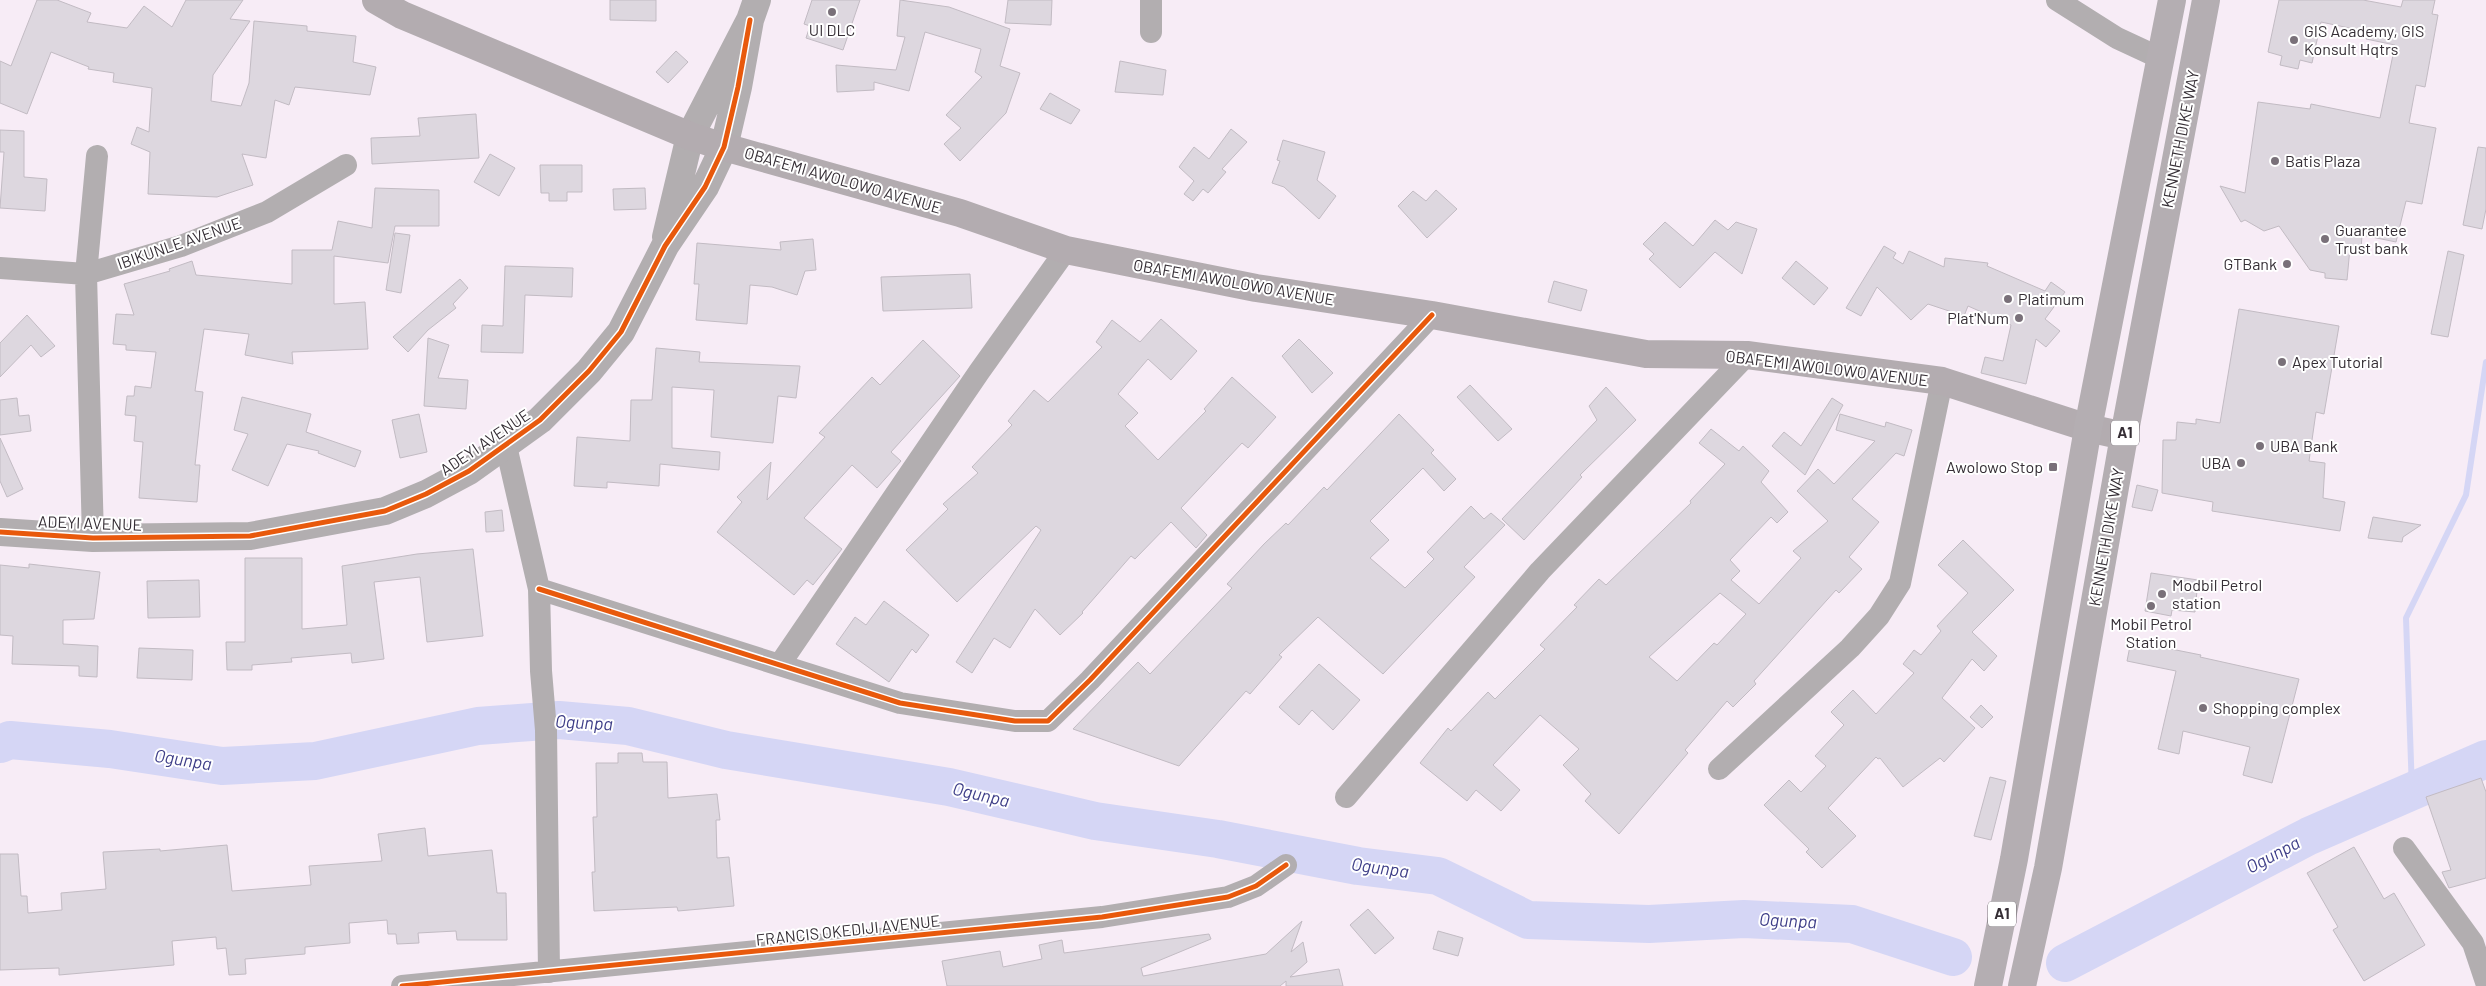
<svg xmlns="http://www.w3.org/2000/svg" width="2486" height="986" font-family="Barlow,sans-serif">
<style>
.lines{fill:none;stroke-linecap:round;stroke-linejoin:round}
.stream{stroke:#d5d6f5;stroke-width:6}
.river{stroke:#d5d6f5;stroke-width:38}
.building{fill:#ddd7df;stroke:#c2bbc3;fill-rule:evenodd}
.minor{stroke:#b2aeb0;stroke-width:22}
.tertiary{stroke:#b2aeb0;stroke-width:28}
.secondary{stroke:#b3acb0;stroke-width:28}
.trunk{stroke:#b4aeb2;stroke-width:28}
.cycleway-casing{stroke:#fff;stroke-width:8}
.cycleway{stroke:#e8590c;stroke-width:5}
.poi-dot{fill:#797079;stroke:#fff;stroke-width:2}
.labels{text-anchor:middle;stroke-width:4;stroke-linejoin:round;paint-order:stroke}
.shield{fill:#fff;stroke:#726d72;stroke-width:1}
.shield-label{font-size:15px;font-weight:bold;fill:#352e35}
.poi-label{font-size:16px;fill:#352e35;stroke:#fff;text-anchor:start}
.street-label{font-size:16px;fill:#352e35;stroke:#fff}
.water-label{font-size:18px;font-style:italic;fill:#3e3e88;stroke:#fff}
</style>
<rect width="100%" height="100%" fill="#f7ecf6"/>
<g class="lines">
<!-- stream -->
<path class="stream" d="M2412,791L2406,618L2466,495L2486,362"/>
<!-- river -->
<path class="river" d="M0,744L10,740L110,749L222,766L315,761L478,726L559,720L628,726L726,750L949,787L1095,821L1218,839L1358,866L1438,876L1528,920L1649,924L1744,919L1852,924L1953,957
M2065,963L2309,836L2486,759"/>
</g>
<!-- building -->
<path class="building" d="M37,0H57L91,13L87,22L127,28L144,6L172,27L186,0H243L230,19L250,21L213,75L211,101L241,106L249,83L254,21L307,26V31L356,36L353,62L376,67L370,95L295,87L289,105L275,100L266,158L242,154L253,185L217,197L148,194L150,152L131,144L137,127L149,132L152,88L113,82L114,73L88,69L89,67L51,52L27,114L0,103V61L11,66Z
M610,0H656V21L610,20Z
M812,0H860L843,50L806,38L810,26L804,24Z
M900,0L949,7L1010,29L1000,66L1020,73L1006,113L960,161L944,144L961,128L946,115L982,77L975,72L981,49L925,32L909,91L874,82V90L837,92L836,65L896,70L905,37L897,36Z
M1008,0H1052L1051,25L1005,23Z
M2279,0H2363L2401,7L2403,0H2435L2432,14L2438,15L2425,87L2416,85L2409,123L2436,128L2422,204L2406,201L2396,242L2362,235L2361,250L2350,248L2347,280L2325,278V273L2310,270L2279,226L2264,231L2245,220L2241,222L2220,186L2245,193L2258,102L2310,109L2311,104L2380,118L2395,45L2366,39L2368,32L2321,22L2312,63L2300,60L2298,69L2280,65L2282,56L2268,52Z
M676,51L688,62L668,83L656,72Z
M1120,61L1166,70L1163,95L1115,92Z
M1050,93L1080,110L1071,124L1040,109Z
M476,114L479,158L372,164L371,138L420,136L418,118Z
M1231,129L1247,142L1222,169L1226,172L1208,193L1203,189L1193,201L1184,194L1194,181L1179,167L1194,147L1209,159Z
M0,130L24,131V177L47,179L45,211L0,208L4,152H0Z
M1283,140L1325,152L1317,180L1336,196L1319,219L1284,187L1272,183L1280,161L1277,160Z
M2478,147L2486,148V209L2482,229L2463,225Z
M490,154L515,168L499,196L474,182Z
M540,165H582V192H567V201H549V193H541Z
M375,188L439,190V226H395L388,263L334,256V304L365,302L368,349L292,352L293,364L245,355L249,334L204,329L195,391L203,392L195,465H200L197,502L139,498L143,442L134,441L136,416L125,415L127,396H134L135,386L151,388L156,352L126,350V345L113,344L116,314L134,315L124,284L170,271L169,269L192,261L196,275L292,284V250H332L338,221L372,228Z
M645,188L646,209L614,210L613,189Z
M1436,190L1457,209L1427,238L1398,206L1413,191L1426,201Z
M1715,220L1728,230L1736,222L1757,229L1742,274L1715,252L1680,288L1649,259L1654,254L1643,244L1665,222L1693,246Z
M395,233L410,235L401,293L386,290Z
M813,239L816,270L805,271L797,295L772,287L750,285L747,324L696,320L699,284H694L697,243L781,250L780,242Z
M1884,246L1896,253L1893,258L1903,264L1909,251L1944,267L1945,258L1988,263L1987,266L2045,291L2051,282L2065,292L2045,319L2060,331L2046,347L2036,339L2026,384L1981,373L1985,357L2003,361L2011,325L1968,306L1964,316L1928,304L1911,320L1877,287L1861,316L1846,308Z
M2448,251L2464,255L2448,337L2431,334Z
M1796,261L1828,288L1814,305L1782,278Z
M505,266L573,268L572,297L525,295L523,353L481,352L482,325L503,326Z
M970,274L972,308L883,311L881,277Z
M460,279L468,288L453,304L456,308L428,330L408,352L393,337Z
M1554,281L1587,290L1581,311L1548,302Z
M2239,309L2339,326L2324,414L2316,412L2309,461L2325,463L2323,498L2345,502L2340,531L2212,511L2213,502L2162,493L2163,440H2176L2177,422L2196,424V419L2220,423Z
M27,315L55,346L41,357L31,345L0,377V343Z
M1161,319L1197,351L1171,380L1148,359L1118,394L1138,413L1125,426L1158,460L1206,411L1204,409L1232,377L1276,417L1248,448L1242,443L1181,508L1207,535L1196,548L1171,522L1135,559L1131,556L1082,612L1083,613L1060,635L1035,609L1010,648L994,638L972,673L956,662L1041,530L1036,526L957,602L906,550L948,509L943,504L978,473L972,467L1012,425L1008,421L1034,390L1048,402L1102,347L1096,342L1112,320L1140,342Z
M428,338L449,345L438,378L468,380L466,409L424,406Z
M1299,339L1333,373L1312,393L1282,356Z
M923,340L960,376L891,452L901,461L877,488L852,465L804,518L842,549L813,585L807,580L794,595L717,532L742,502L737,497L771,462L767,500L825,437L819,433L872,377L880,385Z
M656,348L700,352L699,362L800,366L796,398L778,396L773,443L711,437L714,390L672,387V448L720,452L719,470L660,464L659,486L607,482V488L574,486L577,437L630,441L631,400H652Z
M1470,385L1512,429L1498,441L1457,397Z
M1606,387L1636,420L1580,475L1582,477L1524,540L1502,519L1597,420L1589,406Z
M242,397L311,414L306,432L361,451L355,467L318,453L319,451L287,444L268,486L232,470L248,434L234,430Z
M17,398L19,416L29,415L31,431L0,435V400Z
M1832,398L1843,405L1805,475L1772,446L1784,432L1801,446Z
M419,414L427,452L400,458L392,420Z
M1399,414L1434,450L1431,453L1456,479L1444,491L1423,468L1370,521L1389,540L1370,558L1405,588L1434,559L1427,552L1471,506L1484,519L1491,513L1505,525L1464,567L1475,577L1383,674L1318,617L1279,655L1282,657L1250,694L1246,691L1179,766L1073,729L1138,662L1150,674L1232,588L1227,584L1264,544L1286,523L1288,525L1324,487L1327,490Z
M1840,414L1885,427L1886,422L1912,430L1904,456L1896,453L1852,499L1879,522L1849,557L1862,569L1839,593L1836,590L1754,681L1756,684L1733,707L1727,701L1685,750L1688,753L1619,834L1585,801L1591,794L1563,765L1579,749L1540,715L1493,765L1520,790L1501,811L1476,790L1467,801L1420,763L1448,728L1451,731L1488,692L1495,699L1545,649L1540,645L1577,607L1574,605L1599,579L1606,585L1691,503L1690,501L1725,464L1699,443L1711,429L1739,451L1743,446L1769,471L1761,482L1788,512L1777,523L1771,517L1730,560L1740,571L1731,580L1759,604L1801,558L1793,551L1828,521L1797,491L1818,469L1834,484L1875,441L1836,430ZM1720,593L1746,614L1717,645L1714,643L1677,681L1649,657Z
M0,438L23,489L7,497L0,481Z
M2137,485L2158,490L2152,511L2132,507Z
M502,510L504,531L486,532L485,512Z
M2373,517L2421,525L2403,537L2402,542L2368,538Z
M1963,540L2014,590L1972,632L1997,656L1984,671L1972,659L1942,698L1975,728L1944,762L1940,758L1903,787L1880,758L1878,759L1876,757L1828,808L1856,836L1822,868L1806,852L1809,849L1764,805L1789,780L1801,792L1826,766L1815,756L1844,725L1831,712L1853,690L1876,714L1914,673L1903,664L1914,650L1921,655L1941,631L1937,626L1968,593L1938,565Z
M473,549L483,636L427,642L420,577L374,582L384,659L352,663L351,653L291,658L292,662L252,665V670H227L226,642H245V558H302V629L347,625L342,566L417,554Z
M29,564L100,572L94,619L63,620V644L98,646L97,677L79,676V666L12,664L13,636L0,635V565L29,568Z
M2151,573L2198,580L2195,612L2172,610L2171,616L2145,611Z
M199,580L200,617L148,618L147,581Z
M884,601L929,635L916,653L912,649L889,682L836,644L855,617L866,625Z
M2131,641L2201,655L2200,657L2299,679L2272,783L2243,775L2250,747L2183,731L2179,754L2158,749L2176,671L2127,661Z
M139,648L193,650L192,680L137,678Z
M1319,664L1360,700L1333,730L1312,710L1299,725L1279,707Z
M1981,705L1993,717L1982,728L1970,717Z
M618,753H642L643,762H667L668,798L717,794L720,820H716L717,858L729,857L734,906L678,911L677,907L594,911L592,872H595L593,817H597L596,763H618Z
M1990,777L2006,781L1991,840L1974,836Z
M2481,778L2486,792V878L2449,888L2442,872L2451,870L2426,797Z
M425,828L428,856L492,850L497,893H506L507,940H457L456,931L418,933L419,943L397,944L396,934H388L387,920L349,923L350,943L305,947V954L245,959L246,974L229,975L226,948L217,949L216,937L172,941L174,965L59,975V968L0,970V854H18L21,896H27L28,913L62,910L61,893L106,889L103,852L160,849V851L227,845L232,891L311,885L309,866L382,861L378,834Z
M2354,847L2384,899L2394,893L2425,945L2364,981L2333,930L2338,927L2307,873Z
M1368,909L1394,938L1375,954L1350,925Z
M1302,921L1291,952L1303,942L1307,962L1290,977L1339,969L1343,986H1286V981L1280,986H947L942,961L1000,951L1003,967L1042,959L1039,945L1062,940L1064,953L1209,934L1211,939L1141,968L1143,976L1266,954Z
M1438,931L1463,938L1458,956L1433,949Z"/>
<g class="lines">
<!-- minor -->
<path class="minor" d="M2057,0L2117,38L2160,58
M1151,32V0
M0,268L86,274L181,246L267,212L346,165
M506,446L539,589L541,671L546,730L549,972
M93,538L86,274L97,156
M539,589L900,703L1015,721H1048L1090,680L1432,315
M780,664L979,372L1066,250
M1719,769L1850,648L1879,616L1900,583L1942,381
M1346,797L1540,571L1747,355
M2404,848L2473,943L2486,982
M402,986L1102,917L1228,897L1256,886L1286,865"/>
<!-- tertiary -->
<path class="tertiary" d="M666,237L690,136L750,20L757,0
M0,532L93,538L250,536L385,511L426,494L469,471L540,420L589,371L621,332L665,246L705,187L724,147L738,87L750,20"/>
<!-- secondary -->
<path class="secondary" d="M376,0L402,15L690,136L724,147L960,213L1066,250L1256,288L1432,315L1646,354L1747,355L1942,381L2088,428L2124,436"/>
<!-- trunk -->
<path class="trunk" d="M1988,986L2014,859L2088,428L2172,0
M2022,986L2048,868L2124,436L2206,0"/>
<!-- cycleway casing -->
<g class="cycleway-casing">
<path id="cycleway" d="M0,532L93,538L250,536L385,511L426,494L469,471L540,420L589,371L621,332L665,246L705,187L724,147L738,87L750,20
M539,589L900,703L1015,721H1048L1090,680L1432,315
M402,986L1102,917L1228,897L1256,886L1286,865"/>
</g>
<!-- cycleway -->
<use href="#cycleway" class="cycleway"/>
</g>
<!-- markers -->
<g class="poi-dot">
<circle cx="832" cy="12" r="5"/>
<circle cx="2294" cy="40" r="5"/>
<circle cx="2275" cy="161" r="5"/>
<circle cx="2325" cy="239" r="5"/>
<circle cx="2287" cy="264" r="5"/>
<circle cx="2008" cy="299" r="5"/>
<circle cx="2019" cy="318" r="5"/>
<circle cx="2282" cy="362" r="5"/>
<circle cx="2260" cy="446" r="5"/>
<circle cx="2241" cy="463" r="5"/>
<rect x="2048" y="462" width="10" height="10" rx="2.5"/>
<circle cx="2162" cy="594" r="5"/>
<circle cx="2151" cy="606" r="5"/>
<circle cx="2203" cy="708" r="5"/>
</g>
<g class="labels">
<!-- shield labels -->
<g class="shield">
<rect x="2111" y="420.5" width="28" height="25" rx="4"/>
<rect x="1988" y="901.5" width="28" height="25" rx="4"/>
</g>
<g class="shield-label">
<text x="2125" y="438">A1</text>
<text x="2002" y="919">A1</text>
</g>
<!-- poi labels -->
<g class="poi-label">
<text x="832" y="36" text-anchor="middle">UI DLC</text>
<text x="2304" y="37">GIS Academy, GIS<tspan x="2304" dy="18">Konsult Hqtrs</tspan></text>
<text x="2285" y="167">Batis Plaza</text>
<text x="2335" y="236">Guarantee<tspan x="2335" dy="18">Trust bank</tspan></text>
<text x="2277" y="270" text-anchor="end">GTBank</text>
<text x="2018" y="305">Platimum</text>
<text x="2009" y="324" text-anchor="end">Plat'Num</text>
<text x="2292" y="368">Apex Tutorial</text>
<text x="2270" y="452">UBA Bank</text>
<text x="2231" y="469" text-anchor="end">UBA</text>
<text x="2043" y="473" text-anchor="end">Awolowo Stop</text>
<text x="2172" y="591">Modbil Petrol<tspan x="2172" dy="18">station</tspan></text>
<text x="2151" y="630" text-anchor="middle">Mobil Petrol<tspan x="2151" dy="18">Station</tspan></text>
<text x="2213" y="714">Shopping complex</text>
</g>
<!-- street labels -->
<g class="street-label">
<text transform="translate(2180 139) rotate(-79)" y="6">KENNETH DIKE WAY</text>
<text transform="translate(843 180) rotate(16)" y="6">OBAFEMI AWOLOWO AVENUE</text>
<text transform="translate(179 243) rotate(-19)" y="6">IBIKUNLE AVENUE</text>
<text transform="translate(1234 282) rotate(10)" y="6">OBAFEMI AWOLOWO AVENUE</text>
<text transform="translate(1827 368) rotate(7)" y="6">OBAFEMI AWOLOWO AVENUE</text>
<text transform="translate(485 442) rotate(-34)" y="6">ADEYI AVENUE</text>
<text transform="translate(90 523) rotate(2)" y="6">ADEYI AVENUE</text>
<text transform="translate(2106 537) rotate(-80)" y="6">KENNETH DIKE WAY</text>
<text transform="translate(848 930) rotate(-6)" y="6">FRANCIS OKEDIJI AVENUE</text>
</g>
<!-- water labels -->
<g class="water-label">
<text transform="translate(584 723) rotate(3)" y="6">Ogunpa</text>
<text transform="translate(183 760) rotate(9)" y="6">Ogunpa</text>
<text transform="translate(981 795) rotate(13)" y="6">Ogunpa</text>
<text transform="translate(2273 855) rotate(-28)" y="6">Ogunpa</text>
<text transform="translate(1380 868) rotate(8)" y="6">Ogunpa</text>
<text transform="translate(1788 921) rotate(3)" y="6">Ogunpa</text>
</g>
</g>
</svg>
